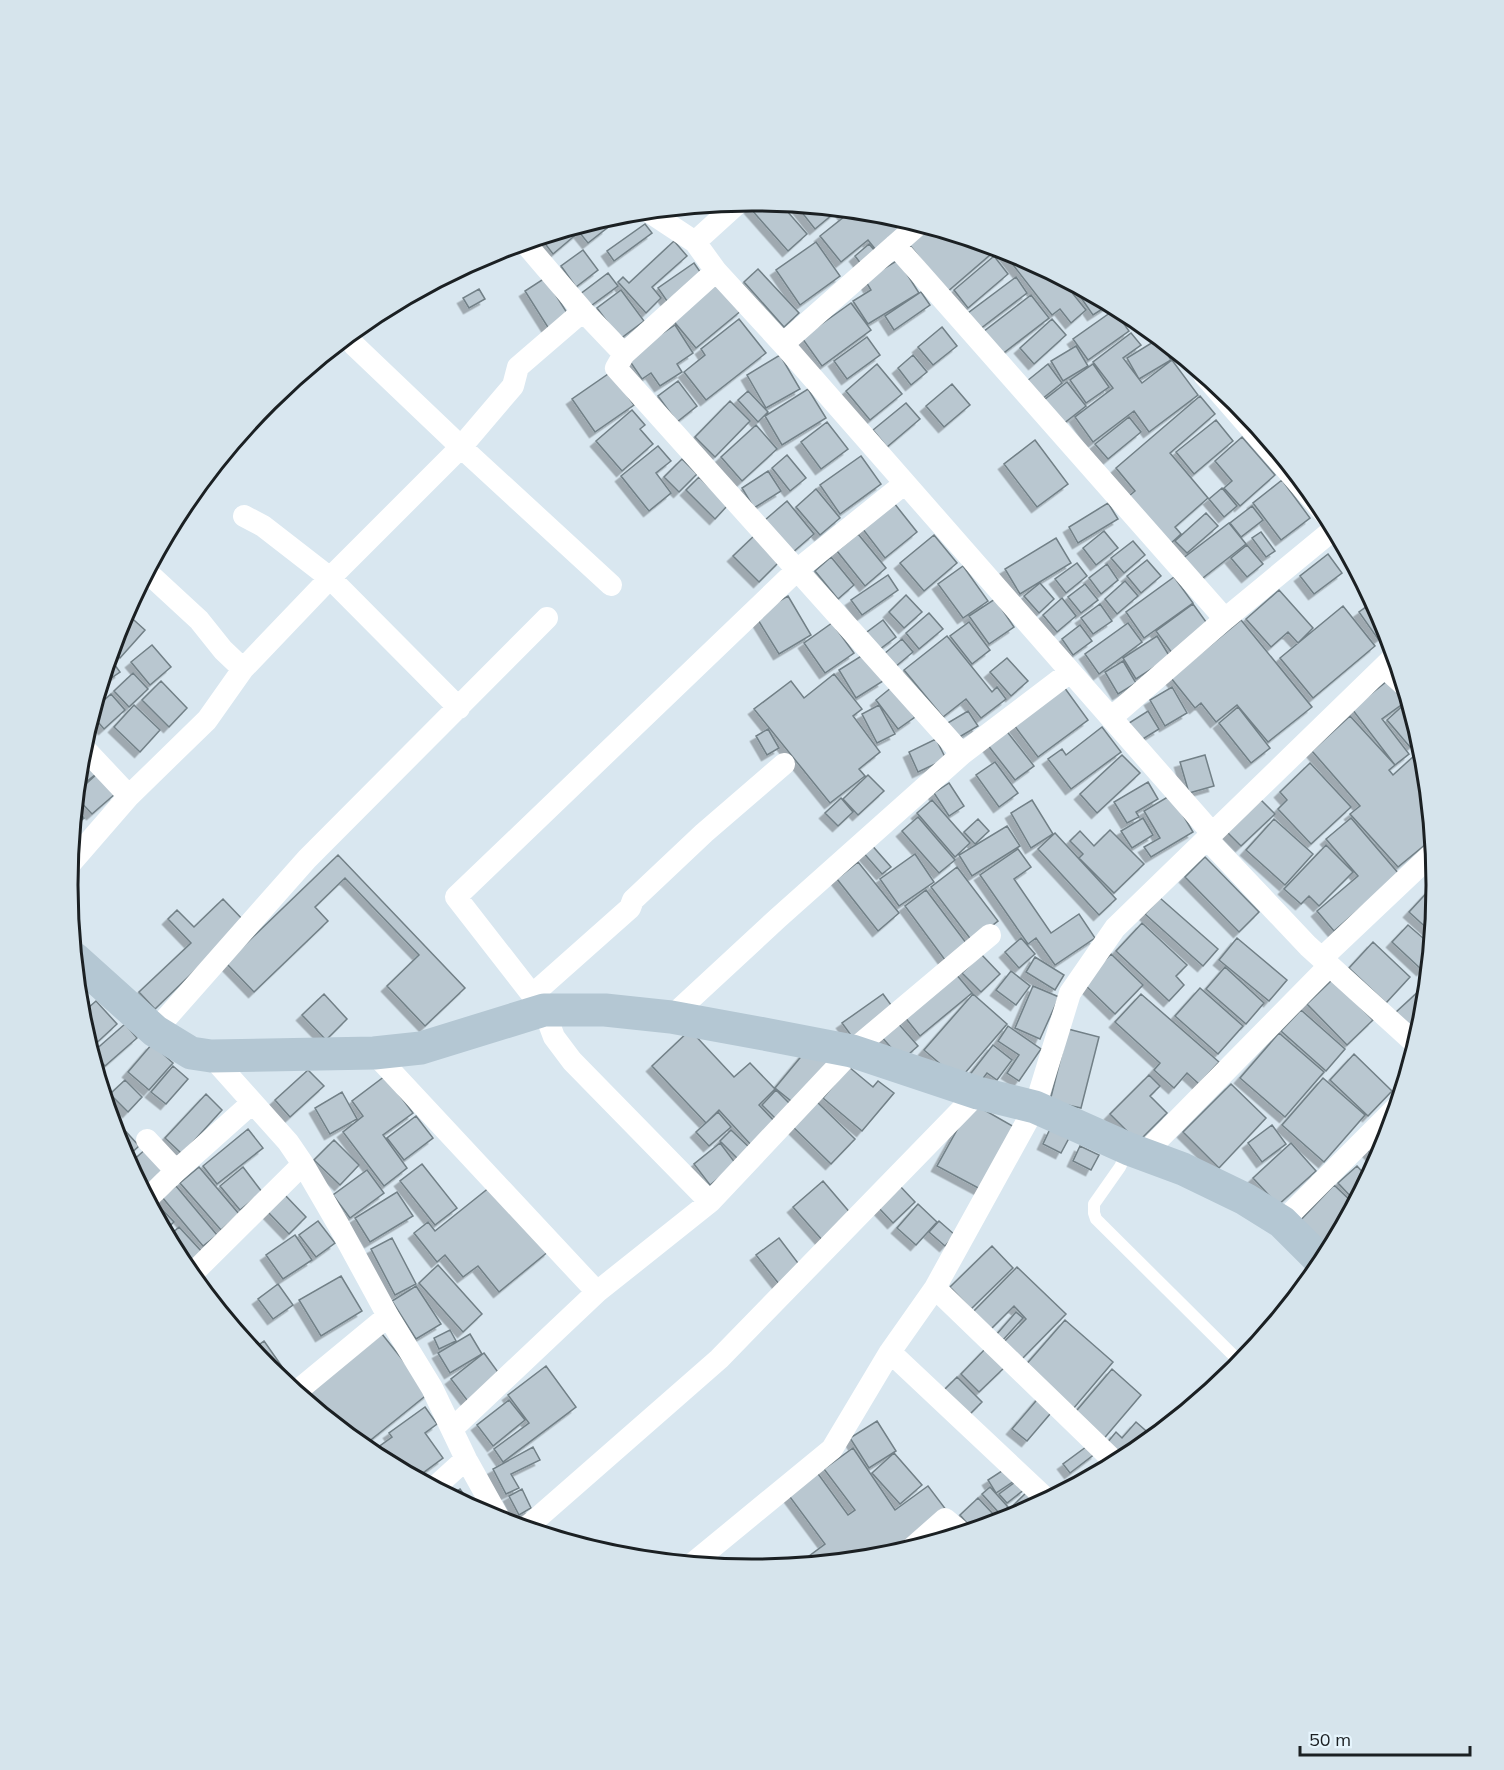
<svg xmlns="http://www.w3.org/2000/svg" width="1504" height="1770" font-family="Mulish,sans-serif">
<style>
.building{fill:#b9c7d0;stroke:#728087;stroke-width:1.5;filter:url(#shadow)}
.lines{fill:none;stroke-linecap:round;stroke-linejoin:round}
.lane{stroke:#fff;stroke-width:12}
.street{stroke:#fff;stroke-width:22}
.secondary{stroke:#b4c7d3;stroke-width:33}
.rim{fill:none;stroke:#1b2023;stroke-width:3}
</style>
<defs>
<filter id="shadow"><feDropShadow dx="-5.5" dy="5.5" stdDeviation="0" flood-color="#0004"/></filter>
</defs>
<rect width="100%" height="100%" fill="#d9e7f0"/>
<!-- building -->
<path class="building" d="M757,201L780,203L807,234L788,251L750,208Z
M796,205L839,209L815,229Z
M840,209L886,214L911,221L876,250L868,240L841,262L820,236L845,216Z
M600,219L607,228L588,243L575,227Z
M645,224L652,233L614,261L607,251Z
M574,227L579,232L553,254L540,237Z
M929,227L998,248L947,292L908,243Z
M674,241L687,256L652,287L661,298L646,313L618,282L623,277L629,283Z
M816,242L840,276L800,305L776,270Z
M869,244L875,251L861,264L855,256Z
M1000,248L1014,253L1081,288L1073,294L1086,310L1071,323L1060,309L1052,315Z
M583,250L598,270L576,287L561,266Z
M994,256L1008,274L968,308L954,290Z
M898,260L919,293L868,324L853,301L871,290L865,280Z
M694,263L703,276L667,301L658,288Z
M758,269L799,313L784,327L744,282Z
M608,273L618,286L588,308L579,295Z
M1016,277L1027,293L980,329L968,313Z
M545,278L569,316L549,329L525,291Z
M716,280L742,310L696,348L671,318Z
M479,289L485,299L469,308L463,298Z
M1082,289L1110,304L1093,315L1077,292Z
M621,290L644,321L620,339L597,308Z
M921,292L930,305L894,330L885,316Z
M1031,295L1049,318L1001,355L983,332Z
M851,303L871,330L822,366L802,338Z
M1114,310L1129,331L1088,360L1073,339Z
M739,319L766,353L706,400L684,372L705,355L701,349Z
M1052,319L1066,335L1034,364L1020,348Z
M675,325L693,353L677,364L682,372L660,386L651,373L642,379L627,357Z
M942,327L957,346L933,365L918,347Z
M1131,333L1141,345L1123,358L1142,383L1172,360L1198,395L1149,432L1134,411L1093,442L1075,417L1113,388L1093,362Z
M867,337L880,355L847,379L834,361Z
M1158,339L1171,360L1139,379L1127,358Z
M1076,346L1088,366L1063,381L1051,361Z
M780,355L800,389L766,408L747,375Z
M913,355L927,372L911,385L898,368Z
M877,364L902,394L870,420L846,391Z
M1048,364L1062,383L1042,399L1027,381Z
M1093,364L1109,387L1086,403L1070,380Z
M611,372L634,405L595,432L572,399Z
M678,381L697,406L677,422L658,396Z
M1067,382L1086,406L1063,424L1044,400Z
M952,384L970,405L944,427L926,406Z
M808,389L826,418L782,445L765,416Z
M748,391L768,412L758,422L738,400Z
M1200,396L1215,414L1170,453L1208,498L1175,527L1181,534L1169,545L1129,496L1135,491L1116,468Z
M730,401L750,421L715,457L695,437Z
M906,403L920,419L887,447L873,430Z
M632,410L645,425L640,429L653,444L622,471L596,441Z
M1129,417L1141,432L1108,459L1095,444Z
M1216,420L1233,441L1194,474L1176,452Z
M827,422L848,449L821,469L801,442Z
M756,425L777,449L742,481L721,457Z
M1242,437L1275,475L1240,506L1224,488L1232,481L1215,461Z
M1035,440L1068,484L1037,507L1004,464Z
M658,446L671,461L656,473L671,493L649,511L621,476Z
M787,455L806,478L790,491L772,468Z
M861,456L881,484L840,514L820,485Z
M682,459L697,474L679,492L664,477Z
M768,471L781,491L754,508L742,488Z
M699,477L728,505L715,519L686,490Z
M1282,480L1310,518L1281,540L1253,503Z
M1222,488L1237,506L1224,517L1209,499Z
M816,489L840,518L820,535L796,507Z
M787,501L814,534L792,553L765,520Z
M894,503L917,532L885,558L862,528Z
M1108,503L1118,519L1078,543L1069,527Z
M1252,506L1263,520L1241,537L1230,523Z
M1206,513L1218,526L1187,553L1175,541Z
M1229,523L1246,544L1199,581L1182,559Z
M1104,531L1118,548L1096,565L1083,548Z
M1261,532L1275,551L1266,557L1252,538Z
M756,534L781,560L759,582L733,556Z
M858,534L886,568L865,586L837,551Z
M934,535L957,563L924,591L900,563Z
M1056,538L1071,563L1020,594L1005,569Z
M1133,541L1145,555L1124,573L1111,558Z
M1247,545L1263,564L1247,577L1231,558Z
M1328,554L1342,573L1314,594L1300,576Z
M831,557L854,585L838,599L815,571Z
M1147,560L1161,576L1141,593L1127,576Z
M1077,563L1087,576L1066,593L1055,579Z
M1107,564L1118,580L1101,594L1089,578Z
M963,566L988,601L963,618L938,584Z
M888,575L898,590L862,615L851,600Z
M1174,577L1193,603L1144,638L1126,612Z
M1125,581L1138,596L1117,614L1105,599Z
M1040,583L1054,599L1039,613L1024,596Z
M1085,584L1098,600L1081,613L1068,597Z
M1279,590L1313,628L1298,643L1288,632L1271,647L1246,619Z
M906,595L922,612L904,628L889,612Z
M788,596L811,635L779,654L755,615Z
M1062,598L1076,616L1057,632L1043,615Z
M995,599L1014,627L989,644L969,616Z
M1373,602L1387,632L1378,639L1359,612Z
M1100,604L1112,621L1093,634L1081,618Z
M1193,604L1209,626L1172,653L1156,631Z
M1343,606L1375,646L1313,698L1280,658Z
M125,612L145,630L120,658L112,650L120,623Z
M929,613L943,629L919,649L906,633Z
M883,620L896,637L876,652L863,635Z
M1241,620L1312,707L1268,742L1237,705L1216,722L1201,703L1195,708L1171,678Z
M969,622L990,650L972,664L950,636Z
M832,623L854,653L825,673L804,643Z
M1128,623L1142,642L1099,674L1085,654Z
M1080,625L1092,641L1073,655L1062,639Z
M947,636L992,692L997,687L1006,699L981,718L966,699L943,717L904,670Z
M1157,636L1170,657L1136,679L1123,658Z
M902,639L913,652L895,667L884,654Z
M152,645L171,667L150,685L131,662Z
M866,653L883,681L856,698L839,670Z
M109,657L120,672L101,685Z
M1007,658L1028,681L1011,696L990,672Z
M1123,661L1136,683L1118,694L1105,672Z
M133,673L148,689L129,707L114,691Z
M834,674L862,709L853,716L880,752L859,769L865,776L830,803L754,709L791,681L804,698Z
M1391,678L1408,700L1382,719L1409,754L1395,765L1352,709Z
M161,681L187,708L169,727L142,700Z
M892,687L915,717L898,729L876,700Z
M1064,687L1088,720L1038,757L1014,725Z
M1172,687L1187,713L1165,726L1150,700Z
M111,694L125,710L104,729L92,715L93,710Z
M1408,701L1419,739L1410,747L1387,720Z
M134,705L160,730L140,752L114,727Z
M879,705L895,734L877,743L862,714Z
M1238,707L1270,748L1251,763L1219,723Z
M968,711L978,726L956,739L946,724Z
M1148,711L1159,729L1138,742L1126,725Z
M1350,716L1395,765L1389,770L1393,775L1415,755L1425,766L1432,839L1398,867L1350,814L1360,806L1312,751Z
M1102,727L1121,752L1071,789L1048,759L1062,749L1066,755Z
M768,729L779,748L767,755L756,736Z
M1005,729L1034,766L1015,780L987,744Z
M936,739L946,759L918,772L909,752Z
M1122,755L1140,773L1097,813L1080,794Z
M1205,755L1214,786L1189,793L1180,762Z
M80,757L96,774L77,789Z
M995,762L1018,793L999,807L976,775Z
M1310,763L1351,807L1311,844L1278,809L1287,800L1280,792Z
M97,774L115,794L92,814L76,797L77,792Z
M868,775L884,791L858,815L843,799Z
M1148,782L1158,799L1136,812L1139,817L1127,823L1114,802Z
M949,783L964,806L949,816L934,793Z
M1171,795L1193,832L1151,857L1144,847L1160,838L1144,811Z
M841,798L853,812L838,826L825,813Z
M932,800L970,843L955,857L917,813Z
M1032,800L1053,834L1031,848L1011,813Z
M1261,800L1275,814L1241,846L1227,832Z
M75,806L84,818L73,827Z
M918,817L955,860L939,873L902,831Z
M1143,818L1153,835L1132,848L1121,831Z
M1351,818L1399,874L1334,931L1317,911L1358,876L1326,839Z
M978,819L989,831L975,844L964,832Z
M1274,819L1313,854L1285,885L1246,850Z
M1007,826L1020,846L972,876L959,855Z
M1110,830L1144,864L1114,893L1079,858L1083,854L1070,841L1080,831L1094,846Z
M1055,833L1116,899L1099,915L1038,849Z
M869,842L891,867L882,874L861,850Z
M1326,845L1353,872L1319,906L1309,896L1301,904L1284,889Z
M1018,849L1031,867L1014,879L1051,933L1079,914L1095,938L1055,965L1036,938L1028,944L980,875Z
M915,854L934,882L899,906L880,879Z
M338,855L465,988L425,1026L387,986L419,955L345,878L315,907L328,921L254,992L226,963Z
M1205,857L1259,912L1239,932L1185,877Z
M858,862L899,913L878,931L837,879Z
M957,867L998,921L972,941L931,887Z
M1433,886L1436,889L1432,933L1409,912Z
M926,890L970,948L948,964L905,906Z
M1160,898L1218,949L1203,966L1145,914Z
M223,899L245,922L155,1009L139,992L191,943L168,919L177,910L194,927Z
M1142,923L1187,965L1176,976L1184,985L1169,1001L1116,951Z
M1408,925L1431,945L1429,963L1422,970L1392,942Z
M1021,938L1035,954L1019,968L1005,952Z
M1237,938L1287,980L1269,1001L1219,960Z
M1373,942L1410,977L1386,1003L1349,968Z
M981,954L1000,974L981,992L962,973Z
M1111,954L1143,985L1115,1014L1083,983Z
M1035,957L1064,975L1055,990L1026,972Z
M1225,967L1264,1003L1246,1024L1206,989Z
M1011,971L1030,986L1016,1005L996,990Z
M955,973L972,993L920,1036L904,1016Z
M1333,979L1373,1020L1347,1045L1307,1004Z
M1033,986L1059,997L1040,1039L1015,1028Z
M1200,988L1243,1026L1218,1054L1175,1016Z
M78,989L89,1002L80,1010Z
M1420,990L1425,997L1423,1019L1418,1037L1395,1013Z
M324,994L347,1019L326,1040L302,1015Z
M883,994L894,1009L853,1038L842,1023Z
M973,994L1007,1024L959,1080L924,1050Z
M1141,994L1219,1062L1199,1084L1187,1073L1174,1088L1154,1070L1160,1063L1115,1022Z
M96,1001L117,1024L90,1049L80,1015Z
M1301,1010L1345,1049L1326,1071L1281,1031Z
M896,1021L918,1046L902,1060L880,1035Z
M125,1024L137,1038L105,1066L93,1052Z
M1008,1026L1041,1049L1019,1081L1007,1073L1019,1055L998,1041Z
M1068,1029L1099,1037L1081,1108L1050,1101Z
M690,1030L734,1077L750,1063L775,1089L759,1105L776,1123L752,1146L719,1110L706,1123L652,1066Z
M1279,1033L1324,1072L1285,1117L1240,1078Z
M152,1044L173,1063L149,1090L128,1072Z
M993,1045L1012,1060L997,1080L987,1073L978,1085L968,1077Z
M809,1047L830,1064L796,1105L775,1088Z
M1354,1054L1392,1091L1368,1116L1330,1080Z
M173,1066L188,1079L166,1104L151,1092Z
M849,1067L873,1087L878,1081L894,1093L862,1131L823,1098Z
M308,1070L324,1086L290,1117L275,1100Z
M1149,1075L1160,1086L1150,1096L1167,1113L1138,1142L1110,1114Z
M385,1076L413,1113L383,1135L407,1168L384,1186L343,1132L363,1116L352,1101Z
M1323,1078L1365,1115L1324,1162L1282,1125Z
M125,1080L142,1097L128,1112L110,1094Z
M1231,1084L1266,1118L1219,1168L1183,1132Z
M776,1090L793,1107L779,1122L762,1105Z
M342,1092L357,1119L330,1134L315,1108Z
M206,1094L222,1110L182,1154L165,1138Z
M815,1100L855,1139L831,1164L791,1125Z
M972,1103L1016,1128L982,1190L937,1166Z
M718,1112L731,1127L709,1146L696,1132Z
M110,1114L139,1146L126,1158L119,1147Z
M416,1116L433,1138L404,1160L387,1138Z
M1272,1125L1286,1144L1262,1162L1248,1143Z
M248,1129L263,1148L217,1184L203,1166Z
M1050,1129L1069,1138L1061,1153L1043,1144Z
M1390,1129L1384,1147L1377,1160L1368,1151Z
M731,1130L752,1150L740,1161L720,1141Z
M334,1140L359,1165L340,1185L314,1160Z
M720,1143L736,1164L710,1185L694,1164Z
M1291,1143L1316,1171L1278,1205L1253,1178Z
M1080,1146L1099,1155L1091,1170L1073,1161Z
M147,1148L165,1169L142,1189L129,1164Z
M422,1164L457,1208L435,1225L400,1181Z
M1357,1166L1368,1178L1355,1201L1338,1183Z
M199,1167L239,1214L221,1230L180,1183Z
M243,1167L262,1192L240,1210L220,1186Z
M367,1170L384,1193L350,1218L333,1195Z
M823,1181L852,1215L823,1241L793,1207Z
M495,1183L549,1251L499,1292L478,1266L463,1277L445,1255L437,1262L414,1233L428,1222L435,1231Z
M899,1185L915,1202L893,1223L877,1206Z
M1334,1185L1354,1204L1327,1255L1296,1225Z
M176,1186L217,1235L203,1246L162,1197Z
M397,1192L413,1216L370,1242L355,1218Z
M284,1194L306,1217L289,1234L267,1211Z
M156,1203L174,1222L164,1231L152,1207Z
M918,1204L937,1222L916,1245L897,1228Z
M318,1221L335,1243L316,1257L299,1235Z
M939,1221L955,1235L945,1246L929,1232Z
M179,1227L203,1253L186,1269L168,1237Z
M295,1235L312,1260L283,1279L266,1255Z
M392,1238L416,1284L395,1295L371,1249Z
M779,1238L801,1267L779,1284L756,1255Z
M992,1246L1013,1268L971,1309L950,1287Z
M438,1265L482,1314L463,1332L419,1283Z
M1017,1267L1066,1314L1020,1361L1002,1344L1026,1319L1014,1306L989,1331L971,1314Z
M341,1276L362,1311L321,1336L299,1300Z
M278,1284L293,1305L273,1319L258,1299Z
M416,1286L441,1324L416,1339L392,1301Z
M1016,1312L1023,1318L1002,1341L996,1335Z
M1065,1320L1113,1362L1073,1409L1024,1367Z
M450,1330L456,1341L439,1349L434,1338Z
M382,1334L429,1393L362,1447L319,1411L306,1395Z
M470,1334L482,1354L450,1373L438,1353Z
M264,1341L288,1375L281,1380L268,1369L252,1350Z
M986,1348L1005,1367L979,1392L961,1374Z
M484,1353L503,1379L470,1404L451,1379Z
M546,1366L576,1407L503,1462L494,1449L529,1423L508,1395Z
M1112,1369L1141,1395L1101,1442L1072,1416Z
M957,1377L982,1402L969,1415L944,1390Z
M1041,1395L1056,1407L1027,1441L1012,1429Z
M509,1400L525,1420L493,1446L477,1425Z
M425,1407L437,1424L425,1433L443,1458L416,1478L370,1453L392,1437L389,1433Z
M877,1421L896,1451L869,1468L850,1438Z
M1136,1422L1153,1437L1124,1459L1107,1443L1116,1432L1122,1438Z
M1090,1444L1096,1453L1070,1473L1063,1464Z
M533,1447L540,1460L511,1474L519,1488L506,1494L493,1469Z
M853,1448L895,1510L928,1486L947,1511L886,1556L797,1565L825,1544L787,1493L816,1471L848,1515L855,1510L824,1469Z
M894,1453L922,1485L900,1504L872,1473Z
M1008,1467L1017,1479L996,1493L988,1480Z
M1018,1480L1025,1489L1007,1503L999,1494Z
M990,1487L1008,1507L1000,1514L982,1494Z
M460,1489L474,1509L450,1496Z
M522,1489L531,1508L519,1515L509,1496Z
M1027,1492L1040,1503L1014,1518L994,1524Z
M978,1498L995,1516L984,1526L973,1530L960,1515Z"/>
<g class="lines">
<!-- lane -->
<path class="lane" d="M1128,1150L1120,1167L1094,1204V1213L1096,1219L1241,1363"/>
<!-- street -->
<path class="street" d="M648,211L695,242L716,271L783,344L1212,833
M524,242L583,311L518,367L513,386L461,447L611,585
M695,242L739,202
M895,245L1225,619
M583,311L624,354L616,368L962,754
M783,344L919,224
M624,354L716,271
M1204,375L1328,517
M244,516L263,526L330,578L459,708
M1384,667L1403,684
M243,669L330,578L461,447L354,345
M1111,718L1225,619L1334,529
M82,746L129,796
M1207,839L1308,946L1416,1044
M70,864L129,796L207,720L243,669L223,650L199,620L147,572
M1322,958L1433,853
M532,995L630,908L633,900L704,833L784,764
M671,1017L778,918L962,754L1070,672
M155,1031L307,859L547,618
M374,1053L597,1292
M211,1056L288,1142L303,1164L339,1226L388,1316L432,1388L466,1459L500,1520
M147,1140L176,1171L147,1199
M1143,1155L1329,966
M176,1171L252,1103
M710,1202L572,1061L554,1037L544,1010L456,897L797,570L904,484
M1282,1222L1396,1108
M191,1275L303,1164
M935,1288L1116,1463
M890,1352L1041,1494
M296,1392L388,1316
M452,1429L597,1292L710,1202L852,1051L990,935
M434,1488L466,1459
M526,1528L719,1359L978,1093
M911,1549L945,1519L962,1533
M692,1564L832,1449L890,1352L935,1288L1035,1107L1070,993L1115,928L1395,656"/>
<!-- secondary -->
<path class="secondary" d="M75,959L155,1031L191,1053L211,1056L374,1053L421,1048L544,1010H605L671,1017L764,1034L852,1051L978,1093L1035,1107L1129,1149L1183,1169L1245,1199L1282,1222L1323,1263"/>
</g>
<!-- crop -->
<path d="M0 0H1504V1770H0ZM78 885a674 674 0 1 1 1348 0a674 674 0 1 1-1348 0Z" fill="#d6e4ec" fill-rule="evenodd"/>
<path class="rim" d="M78 885a674 674 0 1 1 1348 0a674 674 0 1 1-1348 0Z"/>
<!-- scale -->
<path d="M1300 1746v9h170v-9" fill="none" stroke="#1b2023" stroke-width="3"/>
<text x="1309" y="1746" font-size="18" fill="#1b2023" stroke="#e6f5fd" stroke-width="4.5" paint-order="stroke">50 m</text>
</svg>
